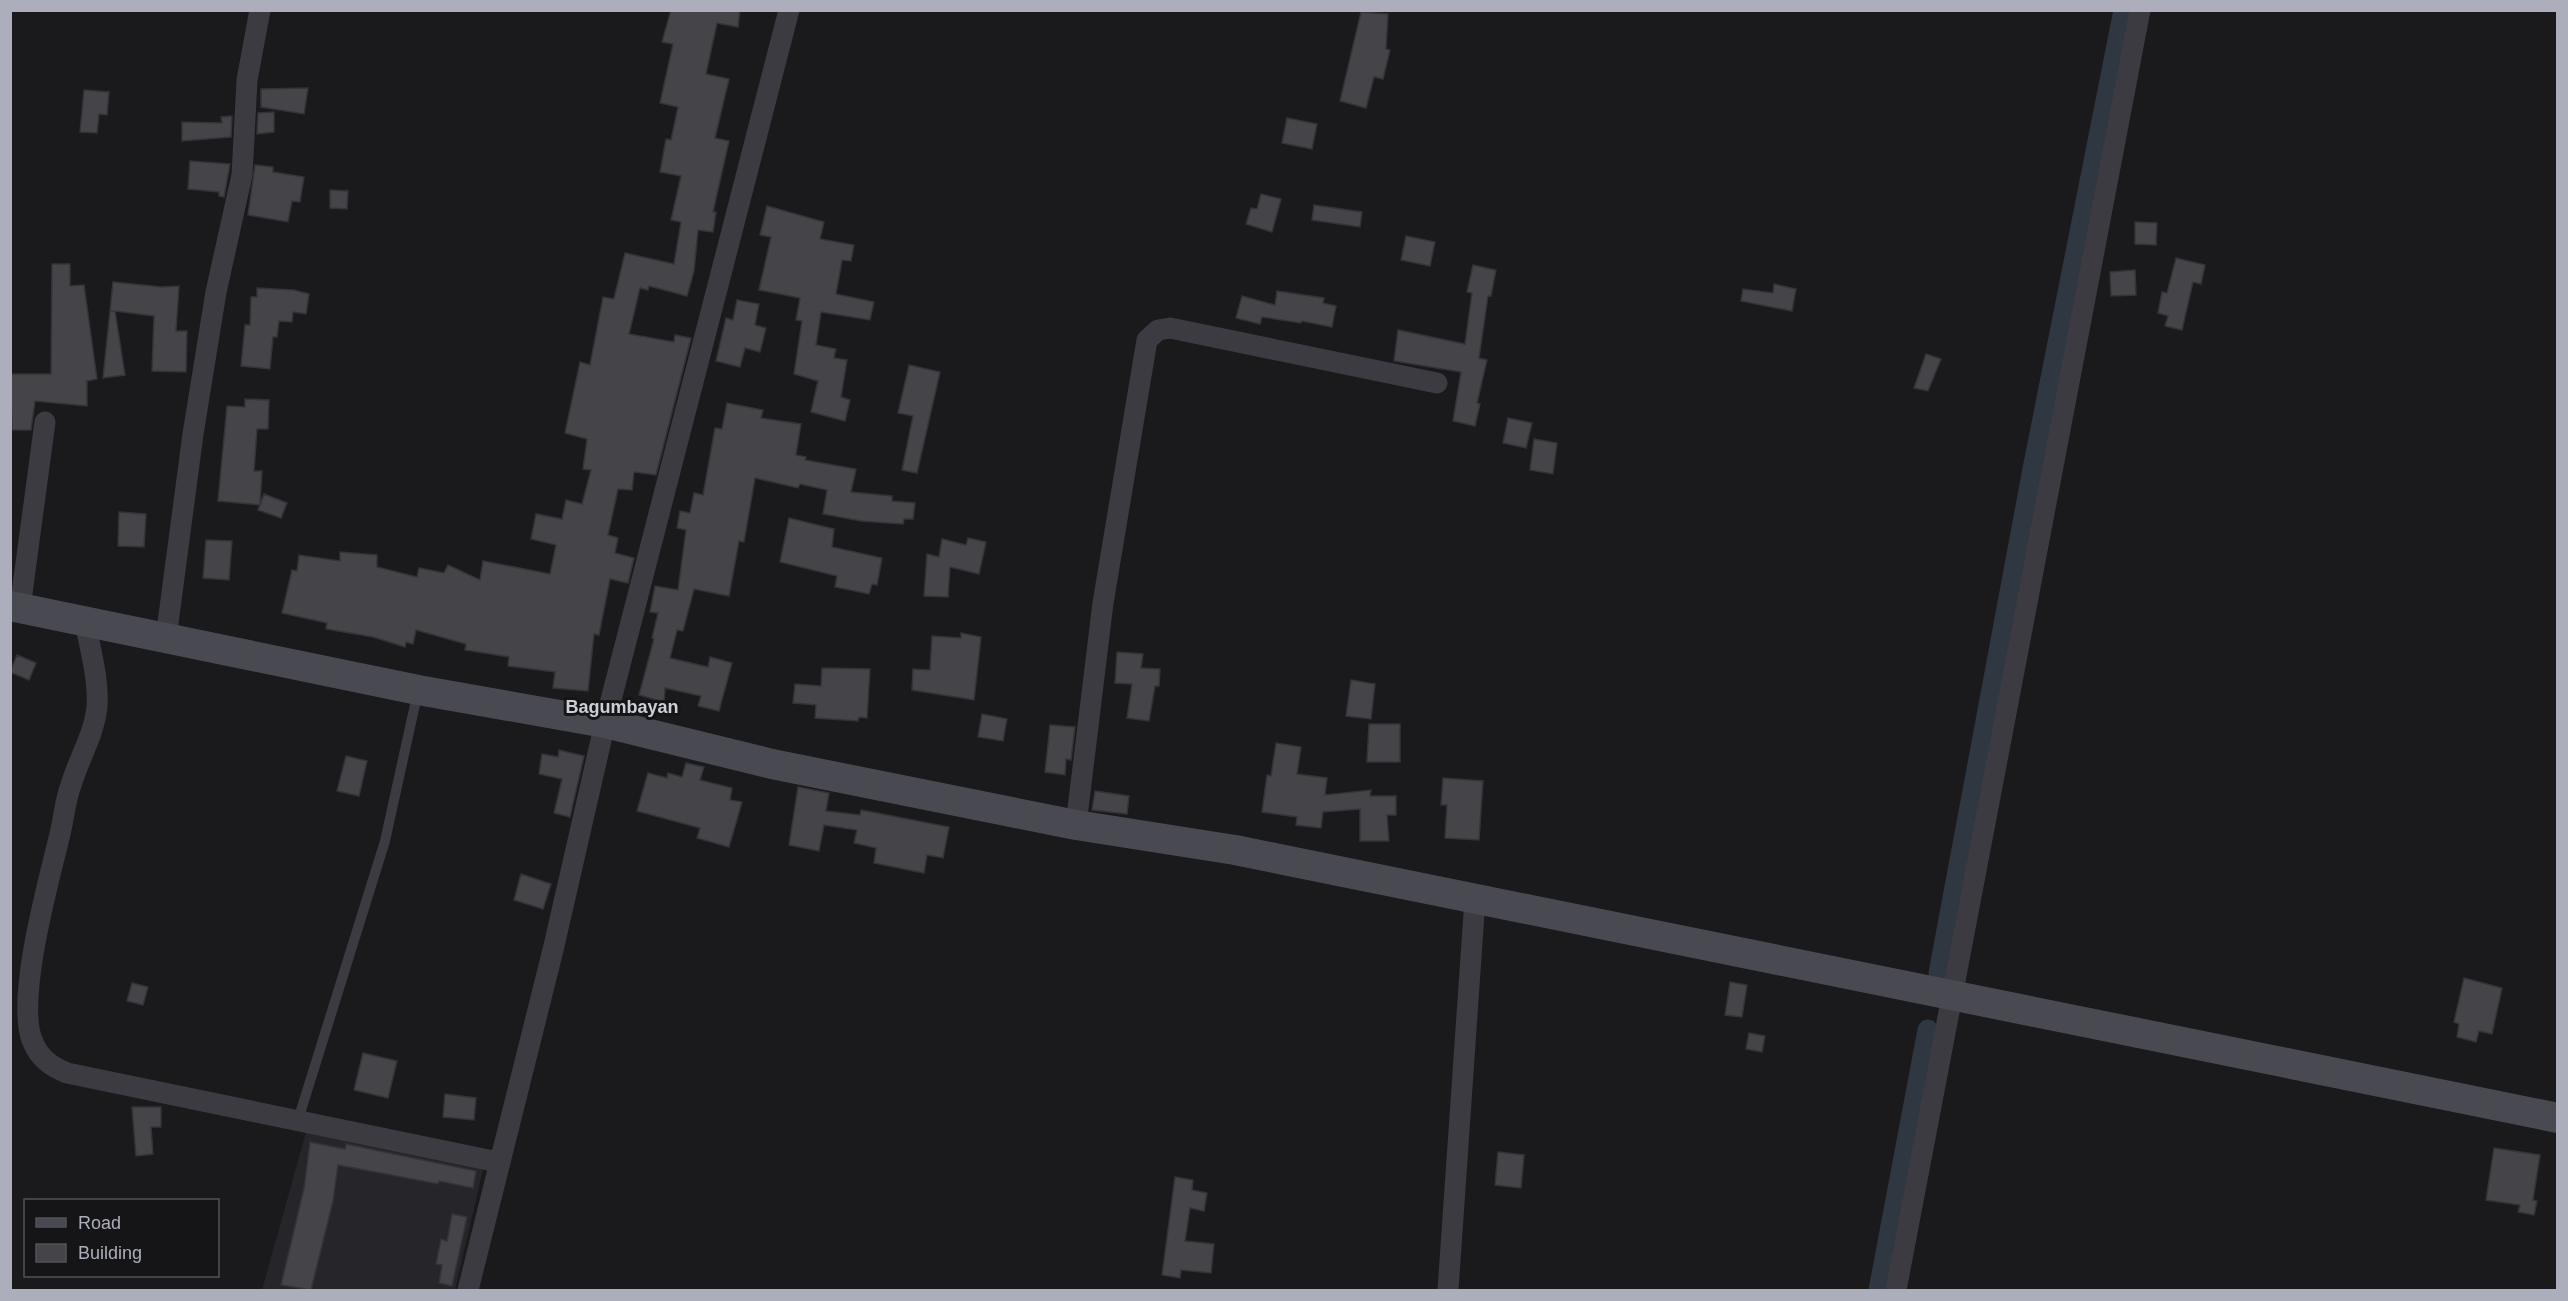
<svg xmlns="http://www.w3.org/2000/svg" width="2568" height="1301" font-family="Arial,sans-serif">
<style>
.built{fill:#262529}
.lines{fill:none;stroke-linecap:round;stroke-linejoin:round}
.canal{stroke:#2f3740;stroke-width:21}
.building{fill:#444449;stroke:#343438;stroke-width:1.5}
.service{stroke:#3b3b41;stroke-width:10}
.minor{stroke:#3b3b41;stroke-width:21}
.secondary{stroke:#494a51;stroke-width:30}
.labels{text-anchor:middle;stroke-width:6;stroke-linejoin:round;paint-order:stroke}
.quarter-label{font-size:18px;font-weight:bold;fill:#cdcfd7;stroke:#151417}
</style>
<rect width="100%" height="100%" fill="#1a191c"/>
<!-- built -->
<path class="built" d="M308,1125L485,1161L455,1290H262Z"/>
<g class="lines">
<!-- canal -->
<path class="canal" d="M1939,973L2033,469L2124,10
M1879,1290L1928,1030"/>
</g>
<!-- building -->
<path class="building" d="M671,10H740L738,27L717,23L706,74L729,79L715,138L729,141L713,212H716L713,232L698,230L694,271L687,296L649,286L648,290L640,288L629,334L674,342L675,335L691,338L656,475L634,472L632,490L618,489L608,535L618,538L615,553L634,558L628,583L610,579L599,635L594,634L588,691L553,688L555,672L508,666L509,657L465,650L466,644L416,630L413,644L406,642L405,647L373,637L326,629L327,623L282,613L292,570L297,571L299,555L340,561V552L377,555V567L417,577L419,568L444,573L448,565L480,580L483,561L550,574L556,545L531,539L536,514L562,519L566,500L582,504L591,470L583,469L587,439L565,433L580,362L590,365L603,297L614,299L625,253L674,264L681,222L671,220L681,176L660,172L666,139L671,140L678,107L660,103L673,44L662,42Z
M1361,12L1388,14L1386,49L1390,50L1383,79L1374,77L1366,108L1340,101Z
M308,88L304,114L261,107V89Z
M84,90L109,92L107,115L99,114L97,133L80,132Z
M274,112V132L257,134L258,113Z
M232,116L231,137L182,141V122L222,123L221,117Z
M1287,118L1317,124L1312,149L1282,143Z
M190,161L230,164L224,197L219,196V192L188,189Z
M255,165L273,167V172L304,177L300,202L292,201L288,222L248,215Z
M330,190L348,191L347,209L330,208Z
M1261,194L1281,199L1272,232L1246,224L1251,208L1257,209Z
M1314,205L1362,212L1360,227L1312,220Z
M767,206L824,222L820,239L854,245L851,261L842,260L836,294L874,302L870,320L821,312L816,345L836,349L834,358L847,360L841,397L850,400L845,421L811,412L818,381L794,374L802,321L796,320L800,298L759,290L771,237L760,235Z
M2135,222L2157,223L2156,245L2135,244Z
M1406,236L1435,242L1430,266L1401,260Z
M2176,258L2205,265L2201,284L2193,282L2182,330L2165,326L2168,316L2158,313L2162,292L2167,293Z
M52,264H70V286L84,285L97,379L87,381V406L35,401L31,430H12L10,374H51Z
M1473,265L1496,270L1491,296H1488L1479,358L1487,360L1477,403L1480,404L1475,426L1453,421L1461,372L1394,361L1398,330L1465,344L1472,293L1467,292Z
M2135,270L2136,295L2111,296L2110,272Z
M113,282L162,287L179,286L176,331H187L186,372L152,371L154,316L115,311L125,375L103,378L110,311H114H110Z
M1774,284L1796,289L1792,311L1741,301L1743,289L1773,293Z
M257,288L294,290L309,294L306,314L293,312L292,322L279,321L277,337H273L270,369L241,366L245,325H250L251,297H257Z
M1277,291L1324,298L1323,303L1336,306L1332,327L1302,321L1301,323L1262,317L1260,324L1236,318L1242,296L1275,305Z
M737,300L759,304L755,325L766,328L760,352L745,348L740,367L716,361L726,318L733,320Z
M1926,354L1941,359L1928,391L1914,388Z
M909,365L940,372L917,473L902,470L913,416L898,413Z
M245,399L269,400L268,429H257L254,471H262L260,505L218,501L227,406L245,407Z
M727,403L763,410L761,418L801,424L796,455L806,457L805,460L856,469L851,492L892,496V501L915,503L913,519H904L903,524L861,521L823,514L827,490L800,484L798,488L755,478L744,542L739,541L729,596L694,589L683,631L677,630L670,658L708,667L710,657L732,663L719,711L698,706L701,696L665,688L664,702L639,695L654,639L652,638L658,613L650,612L655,586L678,590L686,530L677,528L680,511L690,513L694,493L703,495L715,428L722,429Z
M1508,418L1532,423L1526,448L1503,443Z
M1534,439L1557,443L1553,474L1530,470Z
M264,494L287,503L281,518L258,510Z
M119,512L146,514L144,547L118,546Z
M789,518L834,529L832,547L882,558L877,585L872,584L869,594L835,587L837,576L780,562Z
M968,538L986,542L979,574L950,567L948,597L924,596L927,554L939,557L942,539L966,545Z
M206,540L232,541L229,580L203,578Z
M961,633L981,637L974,700L912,690L913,669L930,670L932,636L961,638Z
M1117,652L1143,654L1141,668L1160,669L1159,686H1155L1149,721L1127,718L1132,684L1115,683Z
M17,655L36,663L29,680L10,672Z
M822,668L870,669L867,718L859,717L858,721L815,718L816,705L793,703L795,684L821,686Z
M1351,680L1375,684L1371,719L1346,716Z
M982,714L1007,719L1003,741L978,737Z
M1369,724H1400V762H1367Z
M1050,725L1075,727L1071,760L1066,759L1065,775L1045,772Z
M1276,743L1301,747L1297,774L1327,778L1325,795L1371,790L1370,796H1396V815H1387L1389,841H1360V809L1323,812L1321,828L1296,825L1297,817L1262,812L1267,775L1271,776Z
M559,750L584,756L570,817L554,813L562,779L539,774L542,754L558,757Z
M346,756L367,761L359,796L337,791Z
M686,763L704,767L700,780L732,788L730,800L742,802L729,847L697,838L700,828L637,811L648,773L667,778L668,773L682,777Z
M1443,778L1483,781L1479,840L1445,838L1447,805H1441Z
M798,787L829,793L826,811L860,815L861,810L949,827L943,858L927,855L924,873L874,863L876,848L854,843L857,830L824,825L819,851L789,845Z
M1095,791L1129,796L1127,814L1092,810Z
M521,874L551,884L543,909L514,900Z
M2464,978L2502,988L2492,1034L2479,1031L2476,1042L2457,1037L2459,1024L2454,1022Z
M1730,982L1747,985L1742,1017L1725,1015Z
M132,983L148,987L143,1005L127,1001Z
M1749,1033L1765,1036L1762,1052L1746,1049Z
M363,1053L397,1061L388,1098L354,1090Z
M445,1094L476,1098L474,1120L443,1117Z
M132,1107H161V1127H151L153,1154L136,1156Z
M310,1142L345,1149L346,1144L476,1171L473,1188L439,1181L438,1184L338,1165L333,1201L311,1290L281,1285L304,1188Z
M2494,1148L2540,1155L2533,1200L2537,1201L2534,1215L2518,1212L2520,1205L2486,1200Z
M1498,1152L1524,1155L1521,1188L1495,1185Z
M1175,1177L1193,1180L1192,1190L1207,1193L1204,1211L1190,1208L1185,1241L1214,1244L1211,1273L1181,1270L1180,1278L1162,1275Z
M452,1214L467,1217L452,1286L439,1283L442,1265L436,1264L441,1239L447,1241Z"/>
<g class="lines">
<!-- service -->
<path class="service" d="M298,1120L385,841L418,691"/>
<!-- minor -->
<path class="minor" d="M20,608L45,422
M85,621C90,649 99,679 97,707C94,735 79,758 71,785C65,800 64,818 60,834C49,880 16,997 32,1040C39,1058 50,1066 67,1073L498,1162
M166,638L193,434L216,292L242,175L247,80L260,10
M1076,825L1103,603L1147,340L1158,330L1170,328L1437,383
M468,1290L553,950L605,723L789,10
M1448,1290L1475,899
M1896,1290L2140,10"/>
<!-- secondary -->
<path class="secondary" d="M10,606L418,690L605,723L772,764L1076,825L1235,850L2558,1118"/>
</g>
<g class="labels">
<!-- quarter labels -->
<g class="quarter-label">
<text x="622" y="713">Bagumbayan</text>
</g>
</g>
<!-- border -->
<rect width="2568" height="1301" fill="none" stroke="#acafbb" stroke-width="24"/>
<!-- legend -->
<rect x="24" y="1199" width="195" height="78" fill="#151417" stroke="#515259" stroke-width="1.5"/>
<rect x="36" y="1218" width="30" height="9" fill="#494a51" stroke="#515259" stroke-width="1.5"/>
<text x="78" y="1229" font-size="18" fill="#acafbb">Road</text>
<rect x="36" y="1244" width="30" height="18" fill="#444449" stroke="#515259" stroke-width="1.5"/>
<text x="78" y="1259" font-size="18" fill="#acafbb">Building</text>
</svg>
